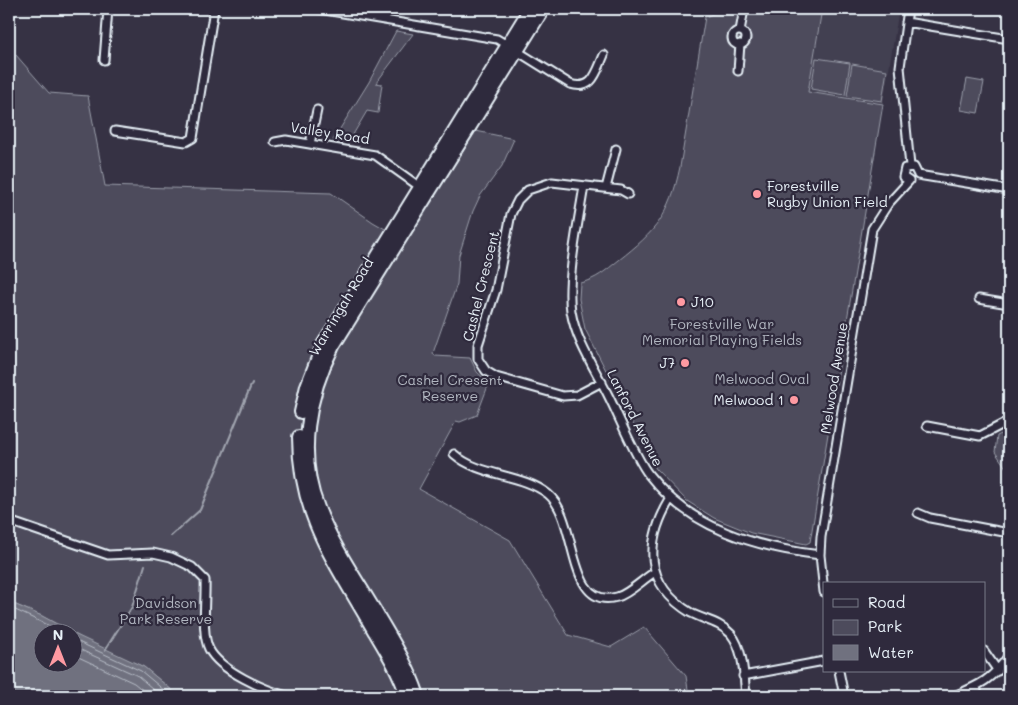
<svg xmlns="http://www.w3.org/2000/svg" width="1018" height="705" font-family="Mali,sans-serif">
<style>
.built{fill:#433f51}
.green{fill:#4d4b5c;stroke:#9a9eaa}
.water{fill:#70717f;stroke:#a0a4af}
.lines{fill:none;stroke-linecap:round;stroke-linejoin:round}
.shore{stroke:#b8bec8;stroke-width:1}
.stream{stroke:#a0a4af;stroke-width:2}
.street-casing{stroke:#e8f1f8;stroke-width:11}
.highway-casing{stroke:#e8f1f8;stroke-width:16}
.street{stroke:#2f2a3d;stroke-width:7}
.highway{stroke:#2f2a3d;stroke-width:12}
.poi-dot{fill:#ff9aa2;stroke:#2f2a3d;stroke-width:2}
.labels{text-anchor:middle;stroke-width:4.5;stroke-linejoin:round;paint-order:stroke}
.street-label{font-size:14px;fill:#e8f1f8;stroke:#2f2a3d}
.poi-label{font-size:14px;fill:#e8f1f8;stroke:#2f2a3d;text-anchor:start}
.park-label{font-size:14px;fill:#b2b7c1;stroke:#2f2a3d}
</style>
<rect width="100%" height="100%" fill="#363244"/>
<filter id="ink" filterUnits="userSpaceOnUse"><feTurbulence type="fractalNoise" baseFrequency=".02" numOctaves="2"/><feDisplacementMap in="SourceGraphic" scale="10" xChannelSelector="R" yChannelSelector="G"/><feConvolveMatrix kernelMatrix="1 2 1 2 8 2 1 2 1" color-interpolation-filters="sRGB"/></filter>
<g filter="url(#ink)">
<!-- built -->
<path class="built" d="M822,9H899L883,104L808,92Z"/>
<!-- green -->
<path class="green" d="M725,9H822L808,92L883,104L810,542L806,544L751,533L714,518L687,501L656,469L585,329L579,299L580,283C597,279 605,271 619,260C656,231 670,215 680,167L705,17Z
M396,31L413,34L376,83L382,84L378,113L367,111L348,143L333,140L369,82Z
M9,47L49,93L88,96L105,186L331,193L373,222L406,241L476,131L514,139L502,166L480,196L473,211L459,255L457,284L433,353L435,356L470,358L477,372L489,383L477,415L460,422L456,421L419,489L510,540L568,635L611,647L644,627L686,676L689,696H179L144,667L94,645L42,616L9,602Z
M816,58L850,63L845,95L811,89Z
M852,64L887,70L882,101L847,96Z
M967,79L984,82L978,113L961,110Z
M1005,432L1009,444V472L995,452L997,436Z"/>
<!-- water -->
<path class="water" d="M9,602L42,616L72,632H42V662H72V633L144,667L179,696H9Z"/>
<g class="lines">
<!-- shore -->
<path class="shore" d="M9,607L62,632
M72,639L141,671L171,696
M72,646L138,676L161,696
M72,654L134,683L150,696"/>
<!-- stream -->
<path class="stream" d="M171,536L200,510L252,383
M105,650L132,607L145,565"/>
<!-- street casing -->
<g class="street-casing">
<path id="street" d="M319,9L497,39L507,45
M908,9L900,67L910,166
M373,18L375,9
M906,22L1009,39
M740,31L744,9
M732 38a7 7 0 1 1 14 0a7 7 0 1 1-14 0Z
M517,51L570,84C593,91 596,73 604,55
M104,60L108,9
M738,71L740,44
M115,131L186,142L193,138L214,9
M275,142L286,140L375,155L420,187
M310,144L317,110
M918,175L1009,190
M909,181L903,177L905,168L914,167L918,175
M584,186C579,219 566,280 571,311C576,342 596,370 609,397C620,419 635,457 649,475C691,529 755,547 820,555
M606,188L616,149
M979,299L1009,304
M602,382L577,395L563,396L496,377L486,371L478,359V345L496,290L511,214L518,200L528,190L552,182L621,190L628,194
M927,426L980,436L1009,421
M454,454C480,477 521,473 548,494C579,519 566,611 617,597C629,594 643,579 655,572
M671,498C645,541 643,584 691,613C704,620 720,622 731,634C744,650 744,677 746,696
M918,513L930,518L1009,533
M9,521L108,555L153,553L171,557L192,567L205,580C206,599 201,633 209,649C220,671 265,690 287,696
M824,592L820,555L821,537L872,229L888,204L909,181
M984,651L998,671
M839,671L844,696
M743,676L824,661
M976,686L978,696
M954,696C980,685 993,679 1009,655"/>
</g>
<!-- highway casing -->
<g class="highway-casing">
<path id="highway" d="M301,412L307,386L323,345L530,9
M299,437C299,517 337,565 375,632C387,652 400,673 407,696
M418,696C409,668 394,643 379,618C358,582 333,547 318,508C297,455 308,395 333,346L543,9"/>
</g>
<!-- street -->
<use href="#street" class="street"/>
<!-- highway -->
<use href="#highway" class="highway"/>
</g>
</g>
<!-- markers -->
<g class="poi-dot">
<circle cx="757" cy="194" r="5"/>
<circle cx="681" cy="302" r="5"/>
<circle cx="685" cy="363" r="5"/>
<circle cx="794" cy="400" r="5"/>
</g>
<g class="labels">
<!-- street labels -->
<g class="street-label">
<text transform="translate(330 133) rotate(9)" y="5">Valley Road</text>
<text transform="translate(481 286) rotate(-76)" y="5">Cashel Crescent</text>
<text transform="translate(341 307) rotate(-59)" y="5">Warringah Road</text>
<text transform="translate(834 378) rotate(-81)" y="5">Melwood Avenue</text>
<text transform="translate(635 418) rotate(63)" y="5">Lanford Avenue</text>
</g>
<!-- poi labels -->
<g class="poi-label">
<text x="767" y="191">Forestville<tspan x="767" dy="16">Rugby Union Field</tspan></text>
<text x="691" y="307">J10</text>
<text x="675" y="368" text-anchor="end">J7</text>
<text x="784" y="405" text-anchor="end">Melwood 1</text>
</g>
<!-- park labels -->
<g class="park-label">
<text x="722" y="329">Forestville War<tspan x="722" dy="16">Memorial Playing Fields</tspan></text>
<text x="762" y="384">Melwood Oval</text>
<text x="450" y="385">Cashel Cresent<tspan x="450" dy="16">Reserve</tspan></text>
<text x="166" y="608">Davidson<tspan x="166" dy="16">Park Reserve</tspan></text>
</g>
</g>
<!-- margin -->
<rect width="1018" height="705" fill="none" stroke="#2f2a3d" stroke-width="30"/>
<rect x="15" y="15" width="988" height="675" fill="none" stroke="#e8f1f8" stroke-width="2" filter="url(#ink)"/>
<!-- legend -->
<rect x="823" y="582" width="162" height="90" fill="#2f2a3d" stroke="#797a88"/>
<rect x="833" y="599" width="25" height="8" fill="#2f2a3d" stroke="#797a88"/>
<text x="868" y="608" font-size="15" fill="#e8f1f8">Road</text>
<rect x="833" y="620" width="25" height="15" fill="#4d4b5c" stroke="#797a88"/>
<text x="868" y="632" font-size="15" fill="#e8f1f8">Park</text>
<rect x="833" y="645" width="25" height="15" fill="#70717f" stroke="#797a88"/>
<text x="868" y="658" font-size="15" fill="#e8f1f8">Water</text>
<!-- north arrow -->
<g transform="translate(58 648)"><circle r="24" fill="#2f2a3d" stroke="#797a88"/>
<path d="M0-4L9 19L0 12L-9 19Z" fill="#ff9aa2"/>
<text y="-8" font-size="14" font-weight="bold" text-anchor="middle" fill="#e8f1f8">N</text>
</g>
</svg>
